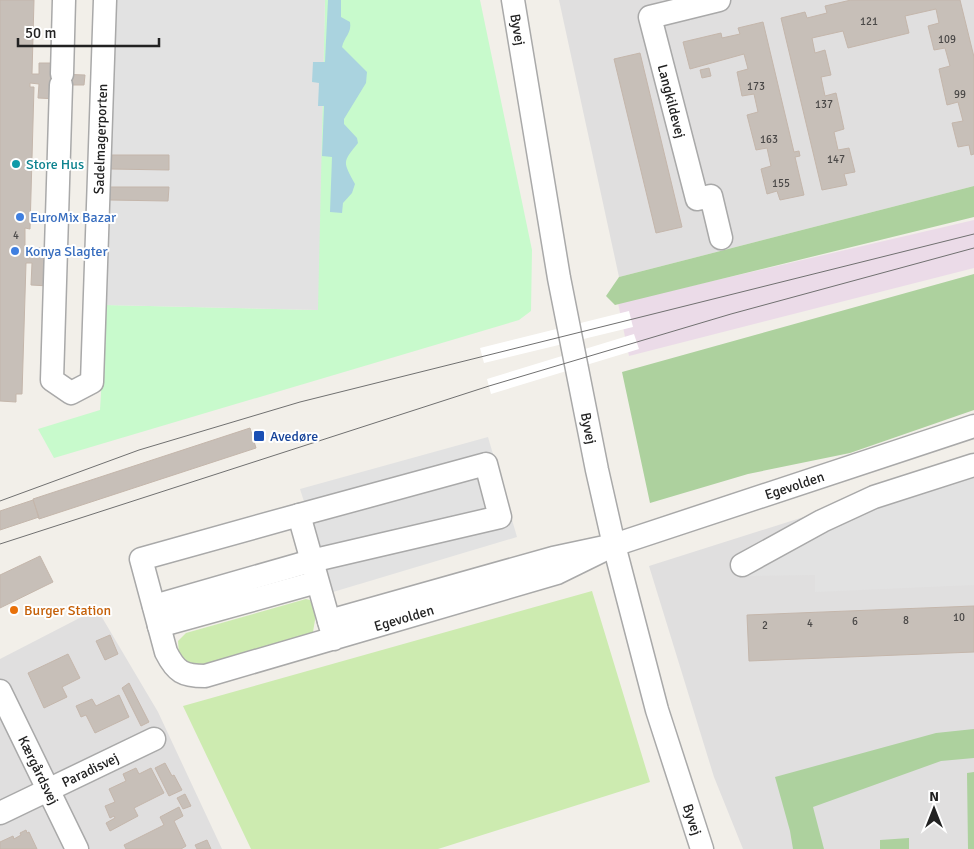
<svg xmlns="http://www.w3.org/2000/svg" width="974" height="849" font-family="Signika,sans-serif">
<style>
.residential{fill:#e0dfdf}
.industrial{fill:#ebdbe8}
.grass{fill:#cdebb0}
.forest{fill:#add19e}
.park{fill:#c8facc}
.parking{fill:#e2e2e2}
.water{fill:#aad3df}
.pier{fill:#fff}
.building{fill:#c7bfb8;stroke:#c4b6ab}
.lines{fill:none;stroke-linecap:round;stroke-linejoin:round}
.minor-casing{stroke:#a9a9a9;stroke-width:25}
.minor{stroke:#fff;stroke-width:22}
.tram{stroke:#707070;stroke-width:1}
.culture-dot{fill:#0f9aa8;stroke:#fff;stroke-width:2}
.shop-dot{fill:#3f7fe0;stroke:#fff;stroke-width:2}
.transit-dot{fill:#1a4fb4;stroke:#fff;stroke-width:2}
.food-dot{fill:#e8710a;stroke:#fff;stroke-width:2}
.labels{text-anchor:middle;stroke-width:4;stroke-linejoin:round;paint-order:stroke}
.number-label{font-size:11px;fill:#4b4948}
.street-label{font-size:14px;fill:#222;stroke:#fff}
.culture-label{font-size:14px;fill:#0d838f;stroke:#fff;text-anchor:start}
.shop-label{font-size:14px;fill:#366cbe;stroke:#fff;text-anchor:start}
.transit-label{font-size:14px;fill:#164399;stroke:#fff;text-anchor:start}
.food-label{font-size:14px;fill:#c56008;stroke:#fff;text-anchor:start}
</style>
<rect width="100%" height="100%" fill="#f2efe9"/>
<!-- residential -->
<path class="residential" d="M559,0H974V186L619,277Z
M974,463V849H743L714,777L649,566Z
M97,609L158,712L222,849H0V659Z"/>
<!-- industrial -->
<path class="industrial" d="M974,220V268L629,356L618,303Z"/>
<!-- grass -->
<path class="grass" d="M592,591L650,782L438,849H251L183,706Z
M306,599L310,600L316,614L313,632L301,641L205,667L190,664L179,655L178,641L186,633Z"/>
<!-- forest -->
<path class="forest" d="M974,186V217L615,305L606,296L619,277Z
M974,274V410L850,453L748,474L650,503L622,372Z
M974,729V758L941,761L813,807L824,849H793L790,831L775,777L936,733Z
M974,772V849H968L967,773Z
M909,838V849H880V840Z"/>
<!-- park -->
<path class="park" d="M325,0H480L532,250L531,311L519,320L54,458L38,429L100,410L106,305L317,310Z"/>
<!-- parking -->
<path class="parking" d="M113,0H325L318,310L106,305Z
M488,437L517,537L333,592L300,489Z
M974,477V585L815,592V575L747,576L796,546L848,518Z"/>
<!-- water -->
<path class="water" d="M328,0H341V17L350,22C352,33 344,37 342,47L367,72L366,83L344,119V124L357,138L358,143C342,163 343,161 355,184L352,193L343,203L342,213L330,212L332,157L322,156L324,106H318L319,83L312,82L313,62H325Z"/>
<!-- pier -->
<path class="pier" d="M629,311L633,327L484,363L480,348Z
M634,334L639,349L491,394L487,379Z"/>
<!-- building -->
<path class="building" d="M0,0H34L32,74H39V63H59L58,74L85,75L84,85H58V99L38,98L39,84L30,83V87H34L30,229L25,228V248H50L49,286L31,285L32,263H26L22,394H16V402L0,401Z
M851,0H960L974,57V154L971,155L969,145L958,147L952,123L963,121L958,102L947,105L939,69L950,66L945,48L934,50L928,26L939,23L936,9L905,16L909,33L848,48L843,31L812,38L815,53L825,50L831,75L821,77L825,96L836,93L844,129L834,132L838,150L849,148L855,172L844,174L847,185L822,190L781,18L805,12L807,18L827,13L825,6Z
M763,22L794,152L799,151L800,156L795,157L804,195L780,200L777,191L767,194L761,169L771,166L767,148L756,150L747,115L758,112L754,94L742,96L737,72L748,69L744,54L690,69L683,42L721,33L722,38L740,34L738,28Z
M640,53L682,227L656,233L614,59Z
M709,68L711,76L702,78L700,70Z
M112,155H169V170L111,169Z
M110,187H169L168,201L110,200Z
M250,428L256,448L39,519L33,499Z
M33,500L39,517L0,530V511Z
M40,556L53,582L0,608V575Z
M974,606V652L749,661L747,615Z
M110,635L118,654L105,660L96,641Z
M68,654L80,678L62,687L67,697L44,708L28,673Z
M129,683L149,722L141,726L122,688Z
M119,695L129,717L95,733L86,715L81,717L76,706L92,699L96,706Z
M165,763L172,776L174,775L182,790L169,796L155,768Z
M136,768L139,774L151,768L164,793L134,808L138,816L110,831L106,823L115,818L114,816L110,818L105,806L115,802L109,789L126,781L123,774Z
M185,794L191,806L183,809L177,798Z
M179,807L183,816L174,821L186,846L181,849H126L124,845L164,825L160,817Z
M26,830L27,833L29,832L37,849H0V842L13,836L14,839L21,835L20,833Z
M207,840L211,849H197L195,845Z"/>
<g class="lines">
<!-- minor casing -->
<g class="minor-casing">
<g id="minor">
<path id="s1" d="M513,0L559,278L597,470L614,545L657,710L702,849"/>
<path id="s2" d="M719,0L650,17L697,199L711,196L721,238"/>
<path d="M62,74L64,0"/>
<path id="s3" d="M61,85L52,380L71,393L92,382L105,0"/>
<path d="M742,565L822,521L874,497L974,465"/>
<path d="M154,606L311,561L500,517L486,464L299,515"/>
<path id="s4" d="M329,621L553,558L614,545L974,426"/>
<path d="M159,626L317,582"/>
<path id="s5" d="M334,639L299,515L141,559L166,652C176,672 183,676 205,676L557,573L614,545"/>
<path id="s6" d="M0,691L77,849"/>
<path id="s7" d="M0,813L154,739"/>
</g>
</g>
<!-- minor -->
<use href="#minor" class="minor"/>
<!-- tram -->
<path class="tram" d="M0,501L139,450L300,402L974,234
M0,544L489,386L731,314L974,248"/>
</g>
<!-- markers -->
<circle class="culture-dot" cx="16" cy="164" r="5"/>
<g class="shop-dot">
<circle cx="20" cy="217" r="5"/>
<circle cx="15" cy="251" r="5"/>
</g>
<rect class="transit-dot" x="253" y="430" width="12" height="12" rx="2.5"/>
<circle class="food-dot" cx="14" cy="610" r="5"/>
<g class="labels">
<!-- number labels -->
<g class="number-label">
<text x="869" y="25">121</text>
<text x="947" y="43">109</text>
<text x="756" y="90">173</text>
<text x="960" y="98">99</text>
<text x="824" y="108">137</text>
<text x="769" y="143">163</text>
<text x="836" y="163">147</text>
<text x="781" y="187">155</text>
<text x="16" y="239">4</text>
<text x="959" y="621">10</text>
<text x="906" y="624">8</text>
<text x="855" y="625">6</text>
<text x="810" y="627">4</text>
<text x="765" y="629">2</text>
</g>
<!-- street labels -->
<g class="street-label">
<text dy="5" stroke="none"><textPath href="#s1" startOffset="30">Byvej</textPath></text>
<text dy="5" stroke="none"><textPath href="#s2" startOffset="158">Langkildevej</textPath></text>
<text dy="5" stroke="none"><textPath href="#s3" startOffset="585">Sadelmagerporten</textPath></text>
<text dy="5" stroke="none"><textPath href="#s1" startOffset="435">Byvej</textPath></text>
<text dy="5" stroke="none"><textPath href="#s4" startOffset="485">Egevolden</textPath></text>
<text dy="5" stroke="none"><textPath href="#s5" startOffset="646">Egevolden</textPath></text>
<text dy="5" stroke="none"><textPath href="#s7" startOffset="100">Paradisvej</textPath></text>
<text dy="5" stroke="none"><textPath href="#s6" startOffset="88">Kærgårdsvej</textPath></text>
<text dy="5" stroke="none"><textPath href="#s1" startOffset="840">Byvej</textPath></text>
</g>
<!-- culture labels -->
<g class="culture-label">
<text x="26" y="169">Store Hus</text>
</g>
<!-- shop labels -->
<g class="shop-label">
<text x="30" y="222">EuroMix Bazar</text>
<text x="25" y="256">Konya Slagter</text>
</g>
<!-- transit labels -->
<g class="transit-label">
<text x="270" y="441">Avedøre</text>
</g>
<!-- food labels -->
<g class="food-label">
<text x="24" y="615">Burger Station</text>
</g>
</g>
<!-- north arrow -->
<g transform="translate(934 809)" stroke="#ffffff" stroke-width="4" paint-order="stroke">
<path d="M0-4L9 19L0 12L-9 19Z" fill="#222222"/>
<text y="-8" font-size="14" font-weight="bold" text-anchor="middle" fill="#222222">N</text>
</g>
<!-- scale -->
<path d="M18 38v8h141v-8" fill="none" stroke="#222222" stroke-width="2.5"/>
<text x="25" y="38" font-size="15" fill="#222222" stroke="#ffffff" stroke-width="4" paint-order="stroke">50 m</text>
</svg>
